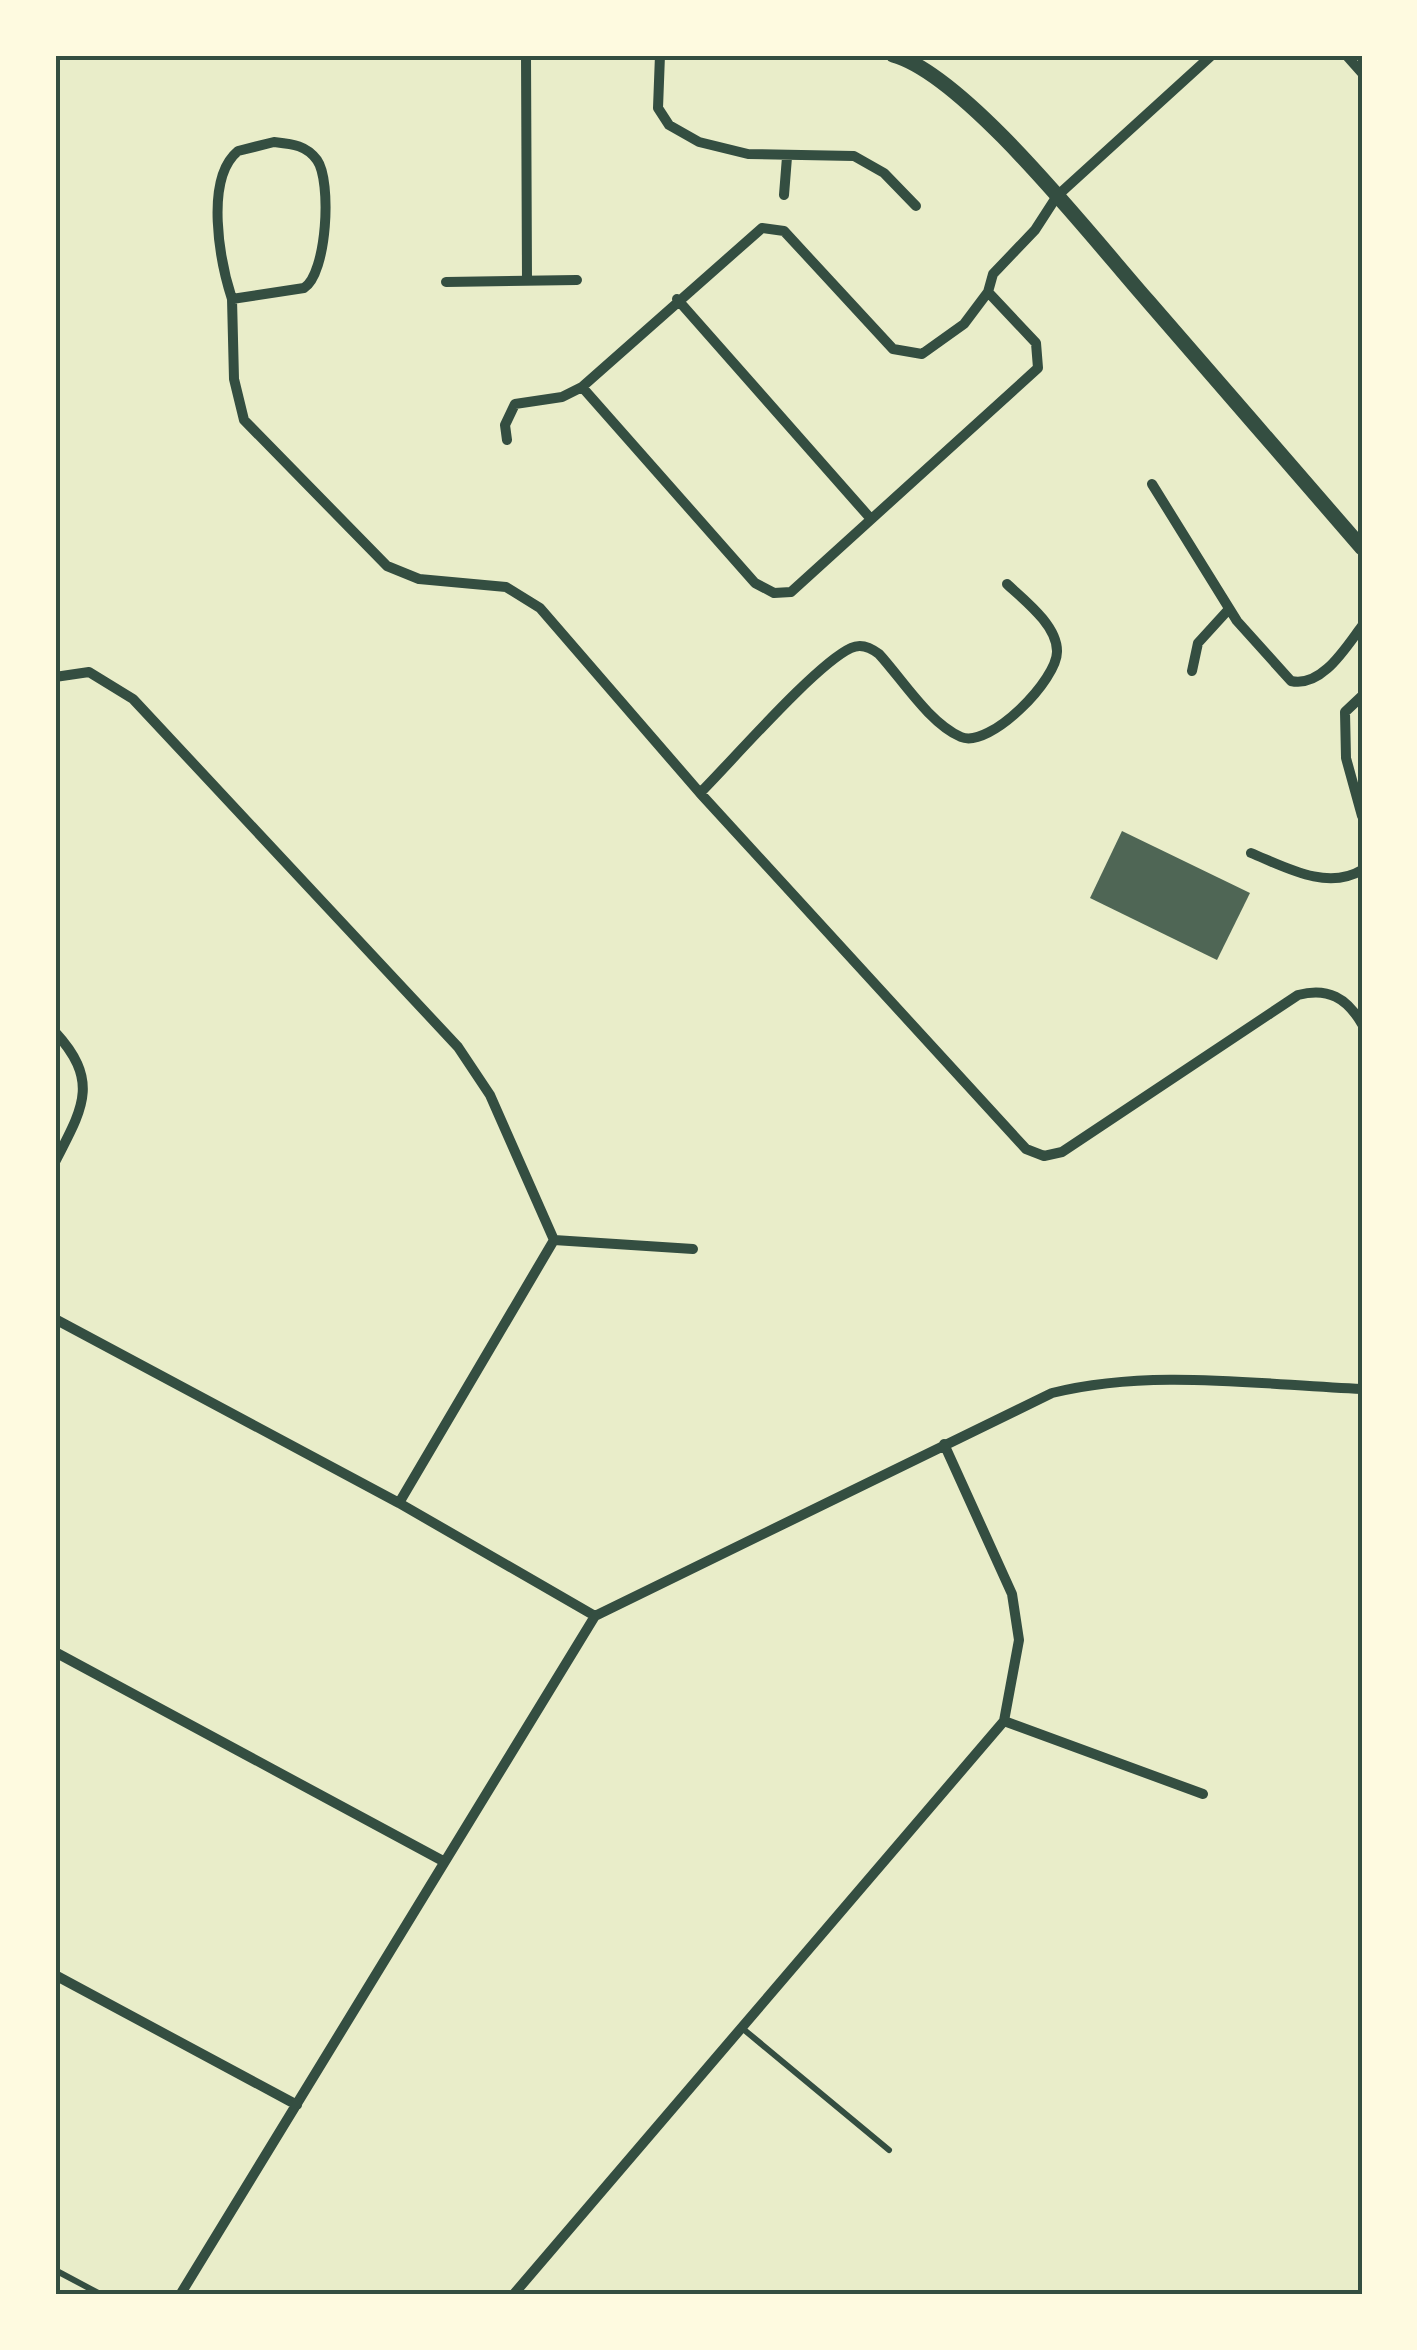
<svg xmlns="http://www.w3.org/2000/svg" width="1417" height="2350" font-family="'Space Grotesk',sans-serif">
<style>
.building{fill:#4f6655}
.lines{fill:none;stroke-linecap:round;stroke-linejoin:round}
.service{stroke:#344e41;stroke-width:6}
.minor{stroke:#344e41;stroke-width:10}
.tertiary{stroke:#344e41;stroke-width:15}
.neatline{fill:none;stroke:#344e41;stroke-width:4}
</style>
<rect width="100%" height="100%" fill="#e9edc9"/>
<!-- building -->
<path class="building" d="M1122,831L1250,893L1217,960L1090,898Z"/>
<g class="lines">
<!-- service -->
<path class="service" d="M742,2028L889,2150
M55,2270L102,2295"/>
<!-- minor -->
<path class="minor" d="M526,55L527,281
M660,55L658,108L669,125L699,142L748,154L854,156L884,173L916,206
M1346,55L1362,73
M274,142C292,144 306,145 317,160C332,181 327,274 304,288L232,299C220,262 204,179 238,151Z
M784,195L787,157
M446,282L577,280
M232,299L234,379L244,420L387,566L419,579L506,587L540,608L700,793L1026,1149L1044,1156L1062,1152L1298,995C1328,987 1347,998 1362,1024
M677,299L871,519
M582,387L755,583L774,593L791,592L1038,368L1036,343L988,292
M507,440L505,425L515,404L562,397L582,387L762,228L784,231L893,349L922,354L964,324L988,292L993,274L1035,230L1057,196L1212,55
M1152,484L1237,621L1291,681C1322,688 1346,647 1362,626
M1192,671L1198,643L1229,609
M55,677L89,672L133,699L458,1047L490,1095L554,1240L399,1503
M1362,696L1345,712L1346,758L1362,816
M700,793C732,761 816,664 851,648C861,643 870,647 879,654C902,679 929,723 961,737C990,749 1058,679 1057,651C1057,625 1024,600 1007,584
M1251,853C1285,867 1327,891 1362,870
M55,1032C101,1082 82,1109 55,1162
M554,1240L693,1249
M55,1319L399,1503L595,1616
M55,1652L443,1861
M1004,1721L1203,1794
M55,1975L297,2105
M180,2295L595,1616L1052,1393C1151,1368 1261,1385 1362,1389
M513,2295L1004,1721L1019,1640L1012,1594L944,1444"/>
<!-- tertiary -->
<path class="tertiary" d="M893,55C966,75 1094,240 1148,301C1219,383 1291,466 1362,548"/>
</g>
<!-- border -->
<rect width="1417" height="2350" fill="none" stroke="#fefae0" stroke-width="115"/>
<rect x="58" y="58" width="1302" height="2234" class="neatline"/>
</svg>
